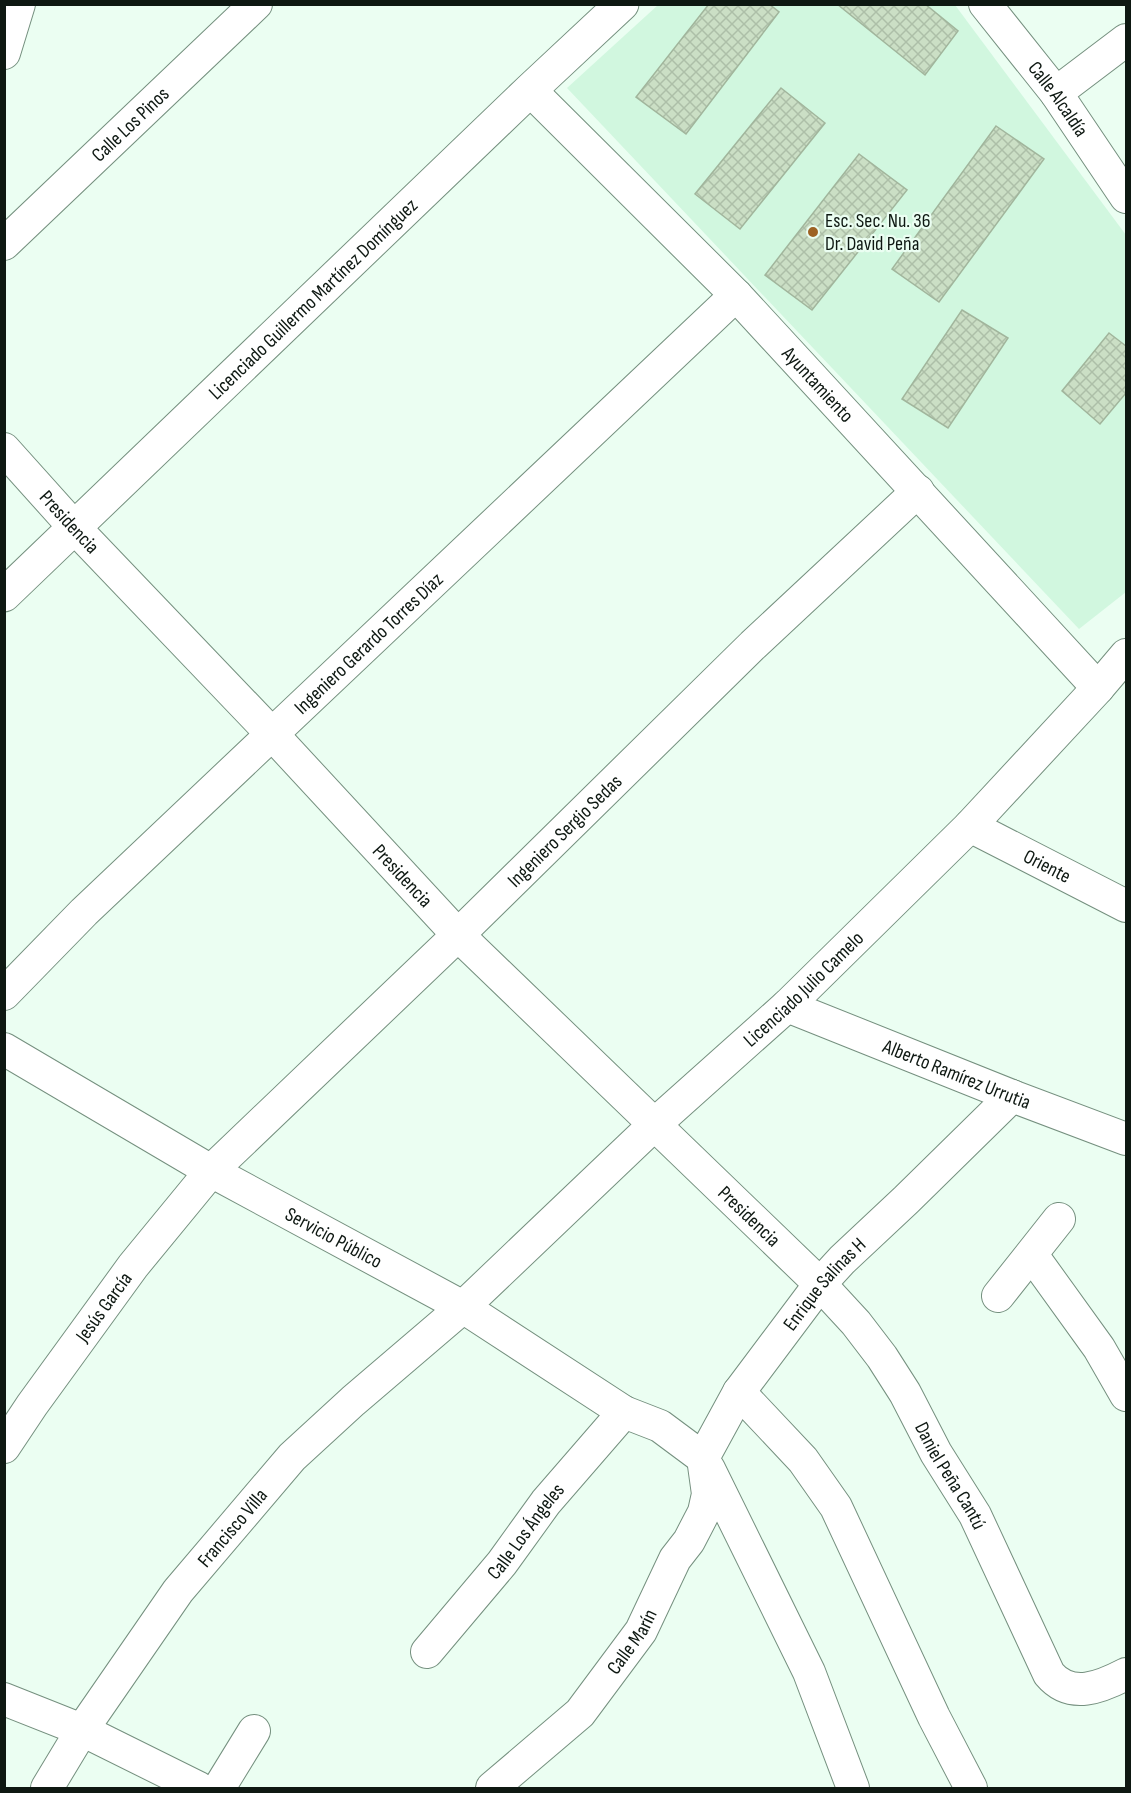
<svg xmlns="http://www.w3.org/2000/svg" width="1131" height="1793" font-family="'Sofia Sans Condensed',sans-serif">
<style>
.built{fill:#d1f7df}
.building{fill:url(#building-cross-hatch);stroke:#a1b59c;stroke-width:1.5}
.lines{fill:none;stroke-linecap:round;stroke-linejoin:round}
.street-casing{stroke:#75907f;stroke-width:34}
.secondary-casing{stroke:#75907f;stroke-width:35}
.street{stroke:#fff;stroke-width:32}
.secondary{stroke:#fff;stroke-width:33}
.poi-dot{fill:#9d6223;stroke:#ebfef2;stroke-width:2}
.labels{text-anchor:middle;stroke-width:4.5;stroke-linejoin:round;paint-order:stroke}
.street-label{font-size:20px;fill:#0e1812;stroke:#ebfef2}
.poi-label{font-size:20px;fill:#0e1812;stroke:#ebfef2;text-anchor:start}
</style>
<defs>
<pattern id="building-cross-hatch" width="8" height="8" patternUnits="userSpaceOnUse" patternTransform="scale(1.5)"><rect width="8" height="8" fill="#cbdfc5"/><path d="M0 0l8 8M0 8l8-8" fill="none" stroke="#adbfa8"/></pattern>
</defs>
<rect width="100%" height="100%" fill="#ebfef2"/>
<!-- built -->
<path class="built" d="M658,5H955L1126,235V592L1079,629L567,88Z"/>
<!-- building -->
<path class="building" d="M709,4H769L779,12L686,134L636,97Z
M837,4H925L958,31L925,75Z
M781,88L825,123L740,229L695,194Z
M996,126L1044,159L939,302L892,269Z
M859,154L907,190L812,310L765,275Z
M962,310L1008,338L948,428L902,399Z
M1109,333L1126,346V393L1100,424L1062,391Z"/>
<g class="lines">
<!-- street casing -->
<g class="street-casing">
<g id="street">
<path id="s1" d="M985,4L1056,93L1126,197"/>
<path d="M4,53L19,4"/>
<path id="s2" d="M530,90L736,295L1098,688"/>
<path d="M1056,93L1126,40"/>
<path id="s3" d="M4,244L256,4"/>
<path id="s4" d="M4,449L74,527L272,734L458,935L820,1284L856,1323L882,1357L905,1393L936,1453L975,1515L1049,1674C1071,1700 1101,1687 1126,1674"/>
<path id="s5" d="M970,826L1126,906"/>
<path id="s6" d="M4,994L84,912L736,295"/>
<path id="s7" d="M787,1006L1012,1096L1126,1139"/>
<path id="s8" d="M4,1049L211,1171L463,1307L624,1412L660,1426L703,1458L739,1392L820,1284L842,1260L906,1200L1012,1096"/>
<path d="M1032,1255L1099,1348L1126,1395"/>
<path d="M998,1296L1059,1219"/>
<path d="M739,1392L803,1460L836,1507L934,1717L971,1788"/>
<path id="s9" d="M4,1447L32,1405L133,1266L211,1171L458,935L753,645L918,491"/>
<path d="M709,1469L809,1672L853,1788"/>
<path id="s10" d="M427,1652L502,1563L546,1502L624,1412"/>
<path d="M4,1699L82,1730L199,1788"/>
<path id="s11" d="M47,1788L82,1730L178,1591L292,1457L353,1401L463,1307L655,1124L787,1006L970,826L1098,688L1126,655"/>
<path d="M219,1788L254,1731"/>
<path id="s12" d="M492,1788L580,1713L641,1631L675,1559L689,1541L704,1512L708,1494L703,1458"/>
</g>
</g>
<!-- secondary casing -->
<g class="secondary-casing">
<g id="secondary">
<path id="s13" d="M4,595L530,90L622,4"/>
</g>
</g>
<!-- street -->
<use href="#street" class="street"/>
<!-- secondary -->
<use href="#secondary" class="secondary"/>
</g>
<!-- markers -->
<circle class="poi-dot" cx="813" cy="232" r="6"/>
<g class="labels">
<!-- street labels -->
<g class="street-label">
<text dy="7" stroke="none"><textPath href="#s1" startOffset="120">Calle Alcaldía</textPath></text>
<text dy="7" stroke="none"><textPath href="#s3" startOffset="174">Calle Los Pinos</textPath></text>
<text dy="7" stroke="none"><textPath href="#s13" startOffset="428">Licenciado Guillermo Martínez Domínguez</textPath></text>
<text dy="7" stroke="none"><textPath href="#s2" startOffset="412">Ayuntamiento</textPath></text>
<text dy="7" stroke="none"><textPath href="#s4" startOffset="98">Presidencia</textPath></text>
<text dy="7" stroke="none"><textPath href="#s6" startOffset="506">Ingeniero Gerardo Torres Díaz</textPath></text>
<text dy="7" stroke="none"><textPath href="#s9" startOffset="836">Ingeniero Sergio Sedas</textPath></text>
<text dy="7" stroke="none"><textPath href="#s5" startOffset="87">Oriente</textPath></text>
<text dy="7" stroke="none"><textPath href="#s4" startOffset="584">Presidencia</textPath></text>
<text dy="7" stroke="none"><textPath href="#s11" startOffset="1106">Licenciado Julio Camelo</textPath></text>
<text dy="7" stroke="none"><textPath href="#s7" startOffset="183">Alberto Ramírez Urrutia</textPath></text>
<text dy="7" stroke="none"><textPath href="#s4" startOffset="1070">Presidencia</textPath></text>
<text dy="7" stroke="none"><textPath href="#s8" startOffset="380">Servicio Público</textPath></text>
<text dy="7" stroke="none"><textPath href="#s8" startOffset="1024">Enrique Salinas H</textPath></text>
<text dy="7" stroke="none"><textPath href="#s9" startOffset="172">Jesús García</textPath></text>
<text dy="7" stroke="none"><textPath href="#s4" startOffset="1401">Daniel Peña Cantú</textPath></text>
<text dy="7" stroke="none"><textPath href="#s11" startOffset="320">Francisco Villa</textPath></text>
<text dy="7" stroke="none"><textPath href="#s10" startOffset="156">Calle Los Ángeles</textPath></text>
<text dy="7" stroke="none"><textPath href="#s12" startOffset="204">Calle Marín</textPath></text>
</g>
<!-- poi labels -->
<g class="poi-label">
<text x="825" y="227">Esc. Sec. Nu. 36<tspan x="825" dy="23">Dr. David Peña</tspan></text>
</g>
</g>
<!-- border -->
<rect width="1131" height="1793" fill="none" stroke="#0e1812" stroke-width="12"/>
</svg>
